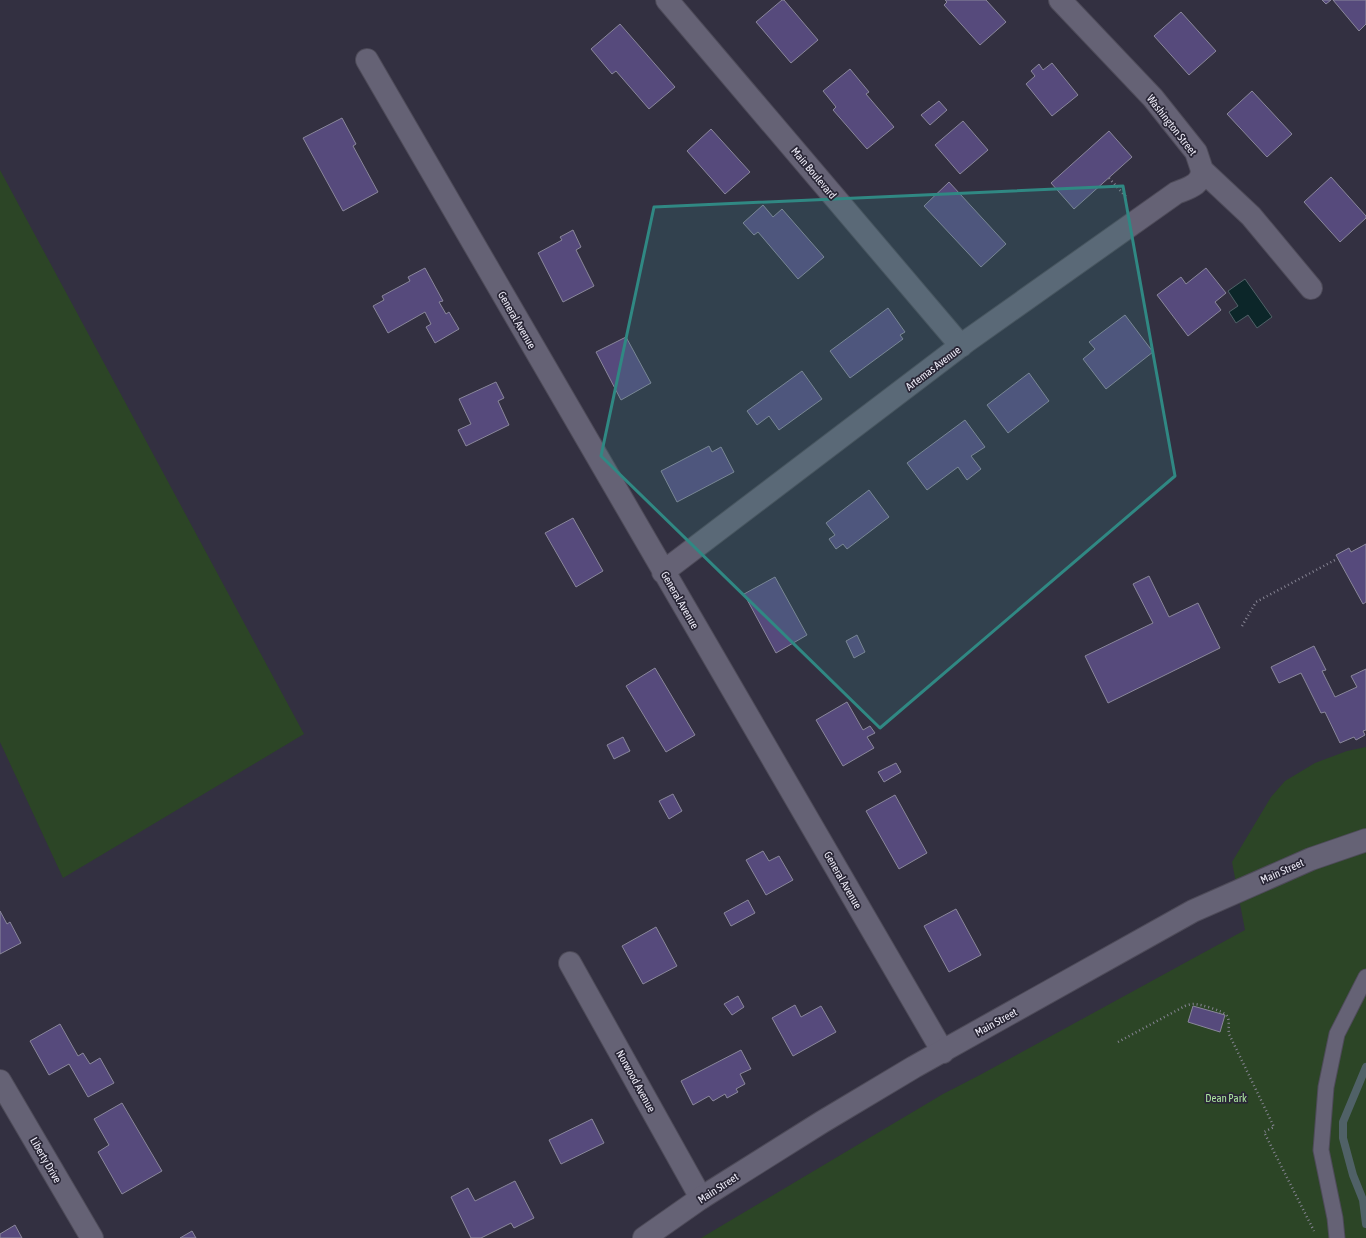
<svg xmlns="http://www.w3.org/2000/svg" width="1366" height="1238" font-family="'Asap Condensed',sans-serif">
<style>
.green{fill:#2c4526}
.water{fill:#0c2629;stroke:#506167}
.lines{fill:none;stroke-linecap:round;stroke-linejoin:round}
.stream{stroke:#506167;stroke-width:8}
.building{fill:#564a7c;stroke:#8a879b}
.service-casing{stroke:#4e4b59;stroke-width:17}
.minor-casing{stroke:#4e4b59;stroke-width:24}
.secondary-casing{stroke:#4e4b59;stroke-width:24}
.path{stroke:#878594;stroke-width:2.5;stroke-dasharray:1 3;stroke-linecap:butt}
.service{stroke:#656275;stroke-width:15}
.minor{stroke:#656275;stroke-width:22}
.secondary{stroke:#656275;stroke-width:22}
.marked{fill:#308883;fill-opacity:0.2;stroke:#308883;stroke-width:3;stroke-linejoin:round}
.labels{text-anchor:middle;stroke-width:3.5;stroke-linejoin:round;paint-order:stroke}
.street-label{font-size:11px;fill:#eeecf8;stroke:#292636}
.park-label{font-size:11px;fill:#ace6a0;stroke:#292636}
</style>
<rect width="100%" height="100%" fill="#333041"/>
<!-- green -->
<path class="green" d="M0,170L304,734L63,878L0,742Z
M1366,747V1238H701L943,1094L978,1076L1245,930L1232,862L1271,797L1285,781L1315,763L1347,751Z"/>
<!-- water -->
<path class="water" d="M1245,279L1272,317L1257,328L1248,315L1236,323L1229,312L1238,306L1228,291Z"/>
<g class="lines">
<!-- stream -->
<path class="stream" d="M1366,1067L1343,1122V1138L1353,1175L1363,1200L1366,1224"/>
</g>
<!-- building -->
<path class="building" d="M782,0H784L818,40L791,63L756,22Z
M945,0H986L1006,22L980,45L944,5L947,2Z
M1322,0H1331L1326,4Z
M1333,0H1366V24L1359,31Z
M1181,12L1216,51L1189,75L1154,36Z
M620,24L675,87L649,109L616,71L612,74L591,49Z
M1052,63L1078,95L1052,116L1026,84L1035,76L1031,71L1039,64L1043,70Z
M850,69L869,92L866,94L894,127L867,149L833,110L836,107L823,91Z
M1252,91L1292,134L1267,157L1227,114Z
M939,101L947,110L930,125L921,115Z
M342,118L356,144L353,146L378,192L343,211L303,138Z
M963,121L988,150L960,174L935,145Z
M711,129L750,172L725,194L687,151Z
M1109,131L1132,157L1074,209L1051,183Z
M1331,177L1366,216V218L1340,242L1304,202Z
M949,182L1006,244L981,267L924,206Z
M763,205L773,217L782,209L824,257L798,279L758,232L754,235L743,223Z
M573,230L581,247L576,250L594,286L563,302L538,253L562,240L560,237Z
M425,268L443,301L439,302L446,314L449,312L459,329L435,343L426,327L431,324L425,312L388,333L373,306L384,300L382,296L410,281L408,277Z
M1206,268L1226,293L1215,302L1221,310L1188,336L1157,295L1181,277L1186,284Z
M888,308L905,332L900,335L903,339L850,378L830,351Z
M1125,315L1153,352L1106,389L1083,359L1095,349L1089,342Z
M626,337L651,383L621,400L596,352Z
M802,371L822,399L779,430L769,416L757,425L747,411Z
M1029,373L1049,401L1008,433L987,405Z
M496,382L504,398L498,401L509,425L466,446L458,430L471,424L459,399Z
M965,420L985,447L971,456L981,469L967,480L958,467L927,490L907,463Z
M709,446L712,452L721,447L734,472L677,502L661,471Z
M869,490L889,517L847,549L843,544L836,549L829,539L835,535L826,523Z
M573,518L603,571L576,587L545,533Z
M1366,544V602L1363,604L1336,555L1349,548L1351,552Z
M1149,576L1169,617L1198,603L1220,648L1108,703L1085,656L1153,623L1133,584Z
M775,577L807,635L776,653L744,594Z
M857,635L865,652L854,658L846,641Z
M1314,646L1326,670L1322,671L1335,697L1357,687L1351,676L1366,669V730L1363,731L1365,735L1356,740L1354,737L1340,743L1325,712L1321,713L1301,673L1279,683L1271,667Z
M655,668L695,735L666,752L626,686Z
M847,702L863,730L870,726L875,733L867,737L874,748L843,766L816,720Z
M623,737L630,751L614,759L607,745Z
M896,763L901,772L884,782L878,772Z
M673,794L682,811L669,819L659,801Z
M895,795L927,853L899,869L866,811Z
M763,851L769,861L779,856L793,880L766,895L746,860Z
M748,900L755,913L731,926L724,913Z
M956,909L981,955L949,972L924,926Z
M0,911L7,924L10,922L21,943L0,954Z
M656,927L677,966L643,984L622,946Z
M738,996L744,1007L732,1015L724,1004Z
M795,1005L801,1017L821,1006L836,1032L793,1056L772,1018Z
M1193,1006L1225,1015L1220,1032L1188,1022Z
M60,1024L78,1056L83,1053L90,1064L100,1058L114,1083L88,1097L69,1064L49,1075L30,1041Z
M741,1050L751,1069L740,1074L745,1084L736,1089L738,1092L727,1098L725,1094L713,1101L709,1096L693,1105L681,1081Z
M122,1103L162,1171L122,1194L98,1152L109,1145L94,1119Z
M592,1119L604,1143L561,1164L549,1140Z
M515,1181L534,1218L514,1228L511,1223L481,1238H471L451,1197L468,1188L475,1201Z
M15,1225L22,1238H0V1234Z
M192,1231L196,1238H180Z"/>
<g class="lines">
<!-- service casing -->
<g class="service-casing">
<path id="service" d="M1337,1238L1335,1218L1321,1150L1326,1087L1337,1034L1366,977"/>
</g>
<!-- minor casing -->
<g class="minor-casing">
<path id="minor" d="M667,0L961,346
M1060,0L1153,98L1196,152L1202,170L1251,216L1311,288
M367,60L943,1052
M663,572L967,341L1176,193C1188,188 1202,185 1202,170
M570,963L701,1198
M0,1081L92,1238"/>
</g>
<!-- secondary casing -->
<g class="secondary-casing">
<path id="secondary" d="M644,1238L701,1198L822,1122L914,1067L1193,911L1311,859L1366,840"/>
</g>
<!-- path -->
<path class="path" d="M1109,178L1127,198
M1242,626L1256,602L1335,560
M1118,1042L1185,1006C1188,1005 1191,1004 1194,1004C1200,1004 1224,1011 1227,1016C1230,1021 1228,1028 1229,1034L1274,1127L1264,1132L1314,1231"/>
<!-- service -->
<use href="#service" class="service"/>
<!-- minor -->
<use href="#minor" class="minor"/>
<!-- secondary -->
<use href="#secondary" class="secondary"/>
</g>
<!-- marked area -->
<path class="marked" d="M1123,186L1175,476L880,728L601,456L654,207Z"/>
<g class="labels">
<!-- street labels -->
<g class="street-label">
<text transform="translate(1172 125) rotate(52)" y="4">Washington Street</text>
<text transform="translate(814 173) rotate(50)" y="4">Main Boulevard</text>
<text transform="translate(517 320) rotate(60)" y="4">General Avenue</text>
<text transform="translate(933 368) rotate(-37)" y="4">Artemas Avenue</text>
<text transform="translate(680 600) rotate(60)" y="4">General Avenue</text>
<text transform="translate(1282 871) rotate(-24)" y="4">Main Street</text>
<text transform="translate(843 880) rotate(60)" y="4">General Avenue</text>
<text transform="translate(996 1022) rotate(-29)" y="4">Main Street</text>
<text transform="translate(636 1081) rotate(61)" y="4">Norwood Avenue</text>
<text transform="translate(46 1160) rotate(60)" y="4">Liberty Drive</text>
<text transform="translate(718 1188) rotate(-33)" y="4">Main Street</text>
</g>
<!-- park labels -->
<g class="park-label">
<text x="1226" y="1102">Dean Park</text>
</g>
</g>
</svg>
